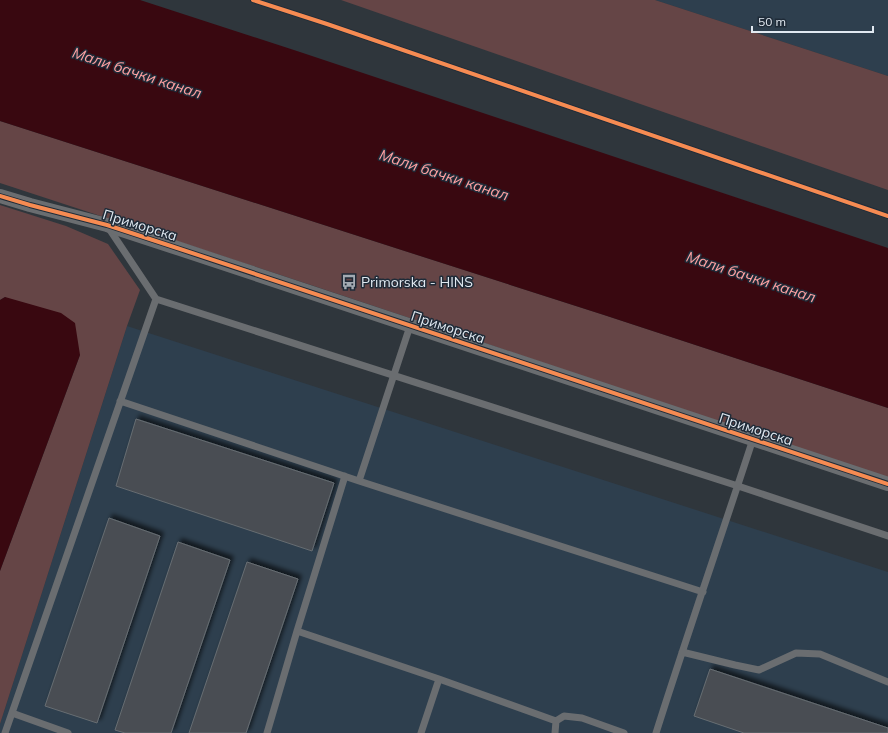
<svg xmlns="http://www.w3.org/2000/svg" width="888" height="733" font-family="Mulish,sans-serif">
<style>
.built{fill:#2e3f4e}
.green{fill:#654546}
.water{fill:#390810}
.building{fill:#484d52;stroke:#676d72;filter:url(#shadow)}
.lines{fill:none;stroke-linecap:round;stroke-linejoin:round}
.lane{stroke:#6a6d70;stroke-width:7}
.street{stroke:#6a6d70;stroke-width:14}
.cycleway-casing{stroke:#1f2b38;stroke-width:6}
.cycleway{stroke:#f68b52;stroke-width:4}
.labels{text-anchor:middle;stroke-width:3;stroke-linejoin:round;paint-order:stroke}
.street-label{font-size:14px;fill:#e1e9f1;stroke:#1f2b38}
.poi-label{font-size:14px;fill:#e1e9f1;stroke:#1f2b38;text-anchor:start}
.water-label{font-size:15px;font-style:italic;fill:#ffa1a2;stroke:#1f2b38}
</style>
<defs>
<filter id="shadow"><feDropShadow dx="3.5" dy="-3.5" stdDeviation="2" flood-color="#0009"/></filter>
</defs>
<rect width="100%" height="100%" fill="#2f363c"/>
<!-- built -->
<path class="built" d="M655,0H888V76Z
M127,326L888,572V733H0V724Z"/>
<!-- green -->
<path class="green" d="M341,0H655L888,76V190Z
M0,121L604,315L888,408V478L323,289L0,183Z
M0,205L66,226L108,244L140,290L127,326L0,724V571L80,355L5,297L0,300Z"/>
<!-- water -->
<path class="water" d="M0,0H140L300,52L888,248V408L604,315L0,121Z
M5,297L61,313L75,323L80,355L0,571V300Z"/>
<!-- building -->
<path class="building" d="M136,419L334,483L312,551L116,486Z
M109,518L160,536L97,723L45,706Z
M178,542L230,560L171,733H125L115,730Z
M247,562L298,579L246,733H189Z
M710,669L888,728V733H744L694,716Z"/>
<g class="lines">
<!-- lane -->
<path class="lane" d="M108,227L156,299L738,486L888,536
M120,401L359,481L703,592
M359,481L410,326
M297,631L439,679L556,721
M682,652L735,665L759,670L796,653L820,654L888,682
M12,713L68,733
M5,733L156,299
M267,733L297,631L345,476
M421,733L439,679
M555,733L556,721L564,716L582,718L624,733
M656,733C687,635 721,537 753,439"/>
<!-- street -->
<path class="street" d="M0,196L30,205L107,225L171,246L888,484"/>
<!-- cycleway casing -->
<g class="cycleway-casing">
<path id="cycleway" d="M253,0L327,24L888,216
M0,196L30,205L107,225L171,246L888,484"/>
</g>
<!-- cycleway -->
<use href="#cycleway" class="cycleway"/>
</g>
<!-- icons -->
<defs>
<g id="bus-bare" transform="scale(1.2)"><path d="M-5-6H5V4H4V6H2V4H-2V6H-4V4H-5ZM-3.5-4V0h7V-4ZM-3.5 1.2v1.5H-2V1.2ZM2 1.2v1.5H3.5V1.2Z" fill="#a3aab2" stroke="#1f2b38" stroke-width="2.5" paint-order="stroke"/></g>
</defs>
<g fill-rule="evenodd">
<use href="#bus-bare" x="349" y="282"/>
</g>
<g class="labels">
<!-- street labels -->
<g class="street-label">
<text transform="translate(140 225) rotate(17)" y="5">Приморска</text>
<text transform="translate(448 327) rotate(18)" y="5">Приморска</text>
<text transform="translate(756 429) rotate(18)" y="5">Приморска</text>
</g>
<!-- poi labels -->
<g class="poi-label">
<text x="361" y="287">Primorska - HINS</text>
</g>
<!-- water labels -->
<g class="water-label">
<text transform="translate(137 73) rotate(18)" y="5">Мали бачки канал</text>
<text transform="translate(444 175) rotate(18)" y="5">Мали бачки канал</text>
<text transform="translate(751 277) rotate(18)" y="5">Мали бачки канал</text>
</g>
</g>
<!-- scale -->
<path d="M752 26v6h121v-6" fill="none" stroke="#e1e9f1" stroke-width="2"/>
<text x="758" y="26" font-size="12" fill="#e1e9f1" stroke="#1f2b38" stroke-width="3" paint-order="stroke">50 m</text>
</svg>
